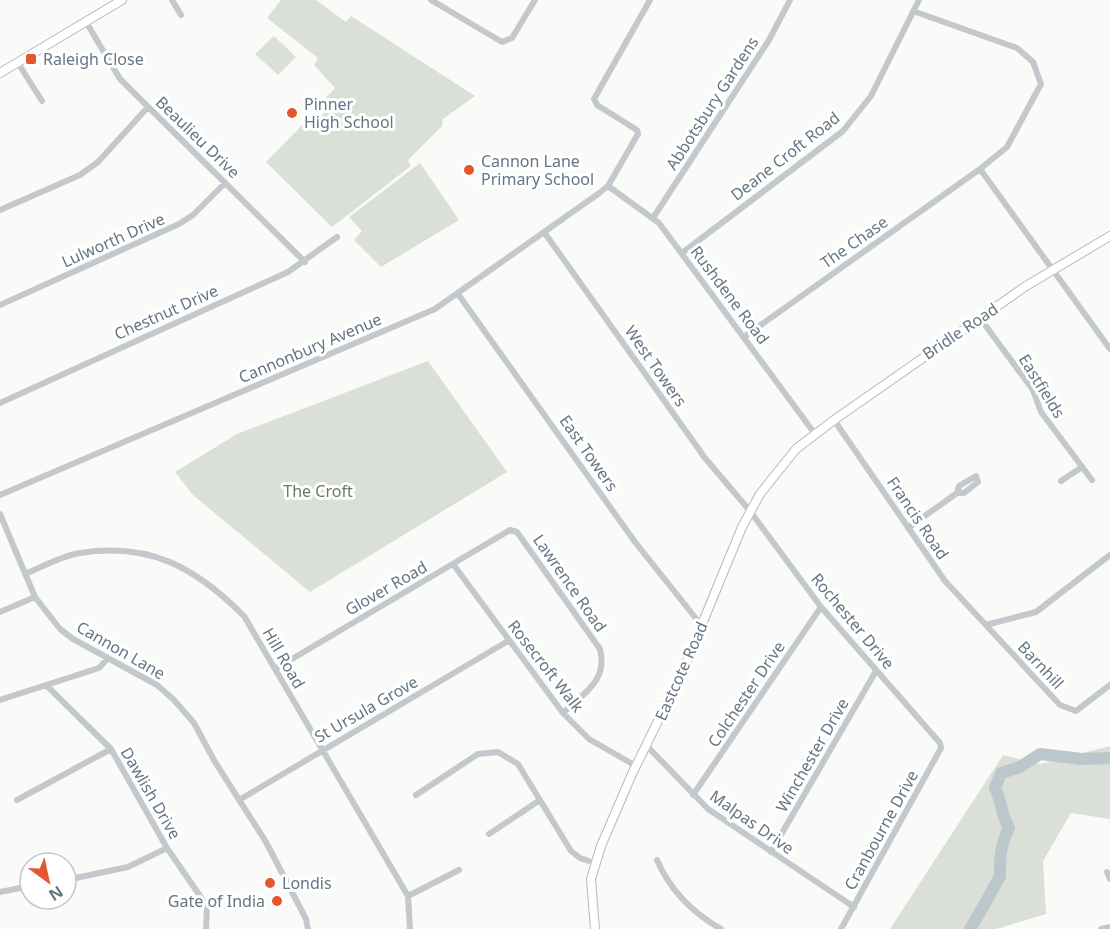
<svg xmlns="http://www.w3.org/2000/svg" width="1110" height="929" font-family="'Noto Sans',sans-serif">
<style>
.green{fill:#dadfd7}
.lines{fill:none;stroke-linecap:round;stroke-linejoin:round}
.river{stroke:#bbc7cb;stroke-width:12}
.secondary-casing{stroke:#b3babf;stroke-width:10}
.street{stroke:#c3c8cc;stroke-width:6}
.secondary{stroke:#fff;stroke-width:8}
.poi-dot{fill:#e4572e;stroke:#fff;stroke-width:2}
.labels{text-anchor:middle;stroke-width:6;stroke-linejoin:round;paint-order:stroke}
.poi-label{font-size:16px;fill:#657683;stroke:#fff;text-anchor:start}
.street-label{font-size:16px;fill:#657683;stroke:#fff}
.park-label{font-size:16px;fill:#687a64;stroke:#fff}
</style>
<rect width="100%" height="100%" fill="#fafaf8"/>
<!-- green -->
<path class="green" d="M281,0H316L346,22L351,16L475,96L443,119L442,126L408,160L411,166L332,227L266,162L315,112L319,115L311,123L313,124L333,104L326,98L335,88L314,65L318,58L267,18Z
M274,36L296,57L278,75L255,54Z
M420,163L459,220L381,267L354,240L362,231L349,217Z
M428,361L507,472L310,592L193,495L175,472L237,434Z
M1110,746V819L1071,813L1043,861L1046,914L996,929H890L1003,755L1040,764Z"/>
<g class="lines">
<!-- river -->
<path class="river" d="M970,929C980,913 990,894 1000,876C1000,858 1000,846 1009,828C1001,815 1002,801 995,788L1001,773L1020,767L1040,754L1082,759L1110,758"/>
<!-- secondary casing -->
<g class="secondary-casing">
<path id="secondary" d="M0,73L122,0
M595,929L591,879L601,846L632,774L684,668L742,527L760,494L796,449L834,420L1026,286L1110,236"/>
</g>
<!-- street -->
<path class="street" d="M172,0L181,15
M431,0L502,42L512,38L535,0
M86,22L120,79L305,262
M18,63L42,101
M980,169L1110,349
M608,186L659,223L815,434
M0,210L80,175L98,162L148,107
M653,218L769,40L790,0
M544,232L705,458L750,511L821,607L940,743L941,748L841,929
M682,253L843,131L871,96L919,0
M458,294L635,542L702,626
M0,305L179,224L193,215L225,183
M980,318L1033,390L1041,412L1092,480
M744,337L980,169L1007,147L1041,84L1033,62L1017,48L913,11
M0,403L288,272L337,237
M834,420L945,581L1060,705L1076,711L1110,685
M1061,481L1082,467
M0,495L435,309L598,194L608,186L638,134L637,130L597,105L594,99L650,0
M0,514L35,597L60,629L73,639L157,685L174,700L194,723L215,762L266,842L306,919L308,929
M908,528L957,493L959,486L976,476L978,482L964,493H957
M453,564L563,713L589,739L636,766
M25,574C42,567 61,556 80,553C151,542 196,568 244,616L408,896L410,929
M0,612L35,597
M986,625L1036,612L1110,555
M275,669L510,530L517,532L600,649C608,681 584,693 563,713
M46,685L111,749L167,848L207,906L206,929
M0,700L99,668L108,658
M646,745L708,809L854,907
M416,795L478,754L498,752L518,764L571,851L580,858L595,863
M693,795L821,607
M17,800L111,749
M239,800L508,641
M489,834L540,800
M771,852L876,671
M657,860C670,890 693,913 721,929
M1107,872L1110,879
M66,880L128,867L167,848
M0,892L30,886
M408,896L459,870
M1101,929L1110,927"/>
<!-- secondary -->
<use href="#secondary" class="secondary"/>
</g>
<!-- markers -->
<g class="poi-dot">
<rect x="25" y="53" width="12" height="12" rx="3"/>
<circle cx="292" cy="113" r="6"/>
<circle cx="469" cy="170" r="6"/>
<circle cx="270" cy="883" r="6"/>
<circle cx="277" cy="901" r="6"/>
</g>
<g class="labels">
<!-- poi labels -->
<g class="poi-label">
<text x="43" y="65">Raleigh Close</text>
<text x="304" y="110">Pinner<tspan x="304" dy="18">High School</tspan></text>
<text x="481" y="167">Cannon Lane<tspan x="481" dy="18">Primary School</tspan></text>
<text x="282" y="889">Londis</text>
<text x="265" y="907" text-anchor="end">Gate of India</text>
</g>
<!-- street labels -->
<g class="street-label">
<text transform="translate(712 103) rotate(-57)" y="6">Abbotsbury Gardens</text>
<text transform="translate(198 137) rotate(44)" y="6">Beaulieu Drive</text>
<text transform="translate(785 156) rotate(-38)" y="6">Deane Croft Road</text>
<text transform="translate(113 240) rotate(-24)" y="6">Lulworth Drive</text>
<text transform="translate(854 242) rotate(-35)" y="6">The Chase</text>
<text transform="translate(730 295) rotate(53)" y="6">Rushdene Road</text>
<text transform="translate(166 312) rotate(-24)" y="6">Chestnut Drive</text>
<text transform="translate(960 331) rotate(-34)" y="6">Bridle Road</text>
<text transform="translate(310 348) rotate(-23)" y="6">Cannonbury Avenue</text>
<text transform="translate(656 366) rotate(55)" y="6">West Towers</text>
<text transform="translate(1042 386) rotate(58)" y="6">Eastfields</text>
<text transform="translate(589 453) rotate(55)" y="6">East Towers</text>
<text transform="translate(918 518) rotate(56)" y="6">Francis Road</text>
<text transform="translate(570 583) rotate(55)" y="6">Lawrence Road</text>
<text transform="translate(386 588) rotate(-30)" y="6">Glover Road</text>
<text transform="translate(853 621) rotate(50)" y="6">Rochester Drive</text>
<text transform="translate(121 650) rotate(30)" y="6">Cannon Lane</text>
<text transform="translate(284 658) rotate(60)" y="6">Hill Road</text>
<text transform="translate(1041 665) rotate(47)" y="6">Barnhill</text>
<text transform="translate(546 666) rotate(52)" y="6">Rosecroft Walk</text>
<text transform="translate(681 671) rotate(-66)" y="6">Eastcote Road</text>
<text transform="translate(746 694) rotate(-56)" y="6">Colchester Drive</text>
<text transform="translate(366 709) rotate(-30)" y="6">St Ursula Grove</text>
<text transform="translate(812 755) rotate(-60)" y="6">Winchester Drive</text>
<text transform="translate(151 793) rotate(60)" y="6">Dawlish Drive</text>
<text transform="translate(752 822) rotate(35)" y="6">Malpas Drive</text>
<text transform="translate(881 830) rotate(-61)" y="6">Cranbourne Drive</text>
</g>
<!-- park labels -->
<g class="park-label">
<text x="318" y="497">The Croft</text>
</g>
</g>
<!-- north arrow -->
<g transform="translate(48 881) rotate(147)"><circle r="28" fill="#ffffff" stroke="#c1c8cd" stroke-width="1.5"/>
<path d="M0-4.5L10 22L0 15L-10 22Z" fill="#e4572e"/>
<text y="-9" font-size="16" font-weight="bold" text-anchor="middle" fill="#657683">N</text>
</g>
</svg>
